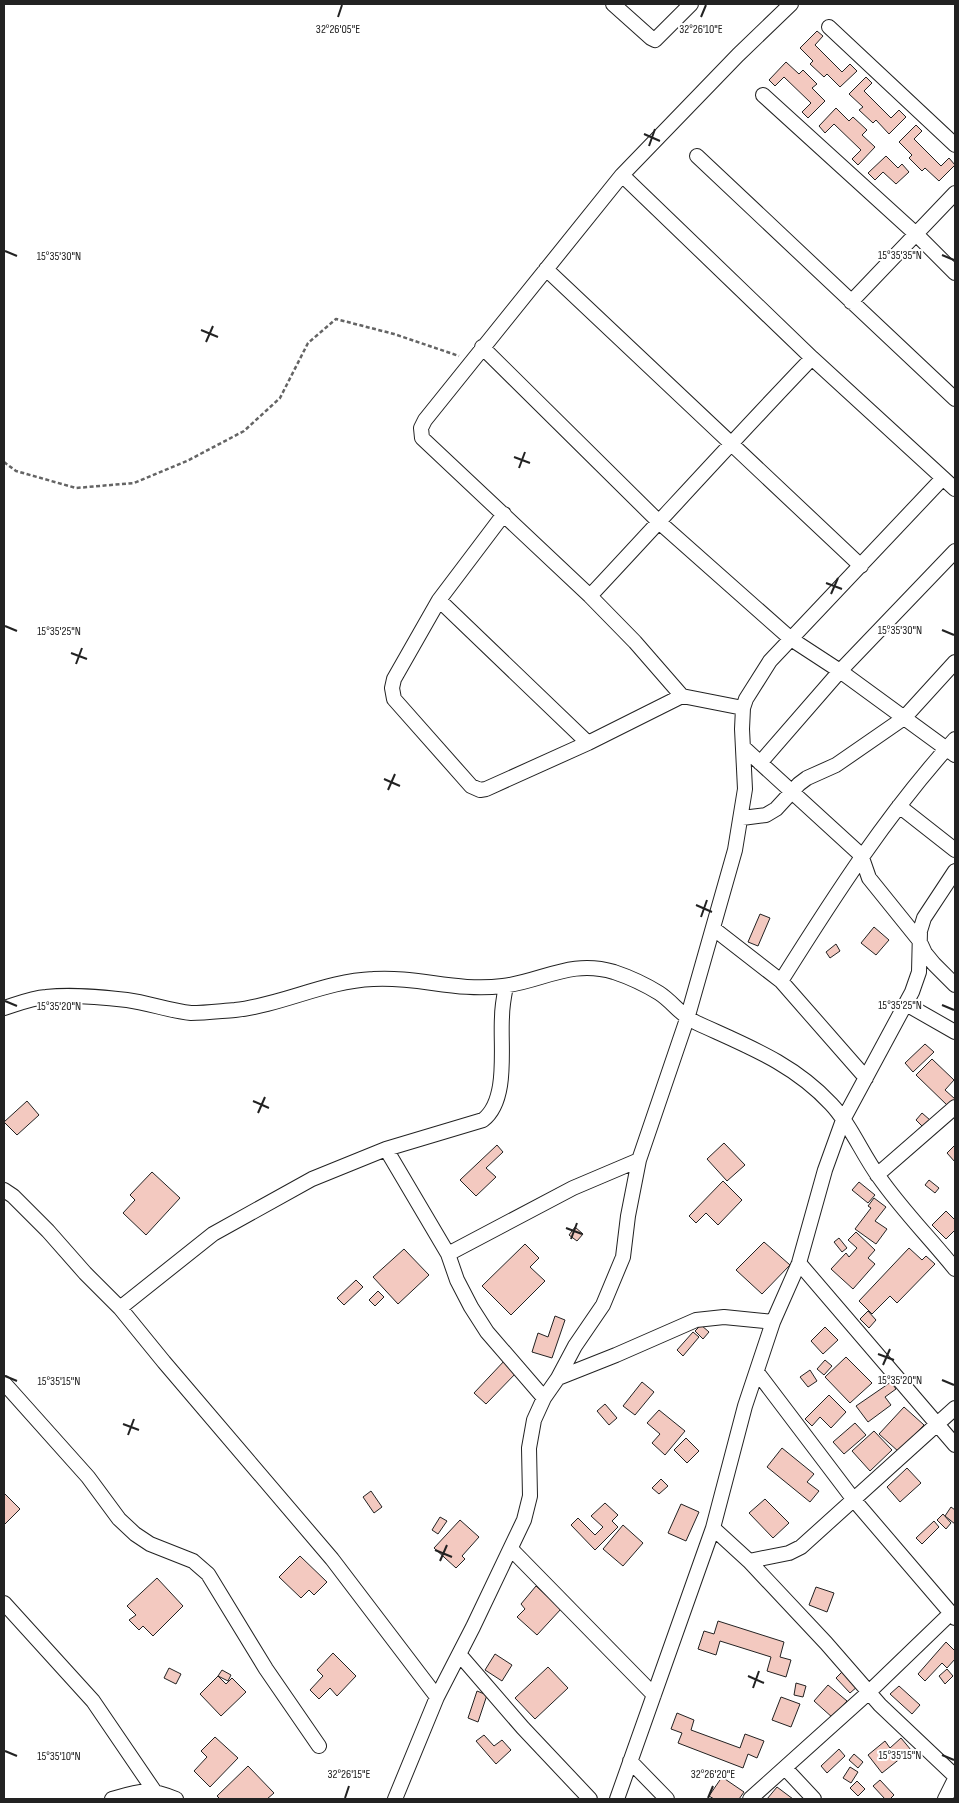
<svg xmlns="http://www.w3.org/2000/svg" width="959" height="1803" font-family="'Sofia Sans Condensed',sans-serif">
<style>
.building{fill:#f3c9c0;stroke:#222}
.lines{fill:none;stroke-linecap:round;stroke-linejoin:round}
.street-casing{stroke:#222;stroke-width:16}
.path{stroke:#646464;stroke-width:2.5;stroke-dasharray:4 2.5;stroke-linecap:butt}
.street{stroke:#fff;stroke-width:14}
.ticks{fill:none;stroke:#222;stroke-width:2}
.ticks-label{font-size:12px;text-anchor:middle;fill:#222;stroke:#fff;stroke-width:4;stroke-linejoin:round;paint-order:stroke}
</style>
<rect width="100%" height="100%" fill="#fff"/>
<!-- building -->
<path class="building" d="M817,31L823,36L815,45L842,72L850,64L857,71L840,87L827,74L824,77L810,64L813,61L800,48Z
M786,62L799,74L803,70L817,84L812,88L825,101L808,118L802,112L811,103L784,77L775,86L769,80Z
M866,77L872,83L864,91L891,118L899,110L906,117L889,134L876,120L873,123L859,110L863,107L849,94Z
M836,108L849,121L853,117L867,130L862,135L875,147L858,165L852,159L861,150L834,124L825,133L819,126Z
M916,125L922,131L914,139L941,166L949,158L955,165L939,181L925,168L922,171L909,158L912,155L899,142Z
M886,156L898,168L902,164L909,172L896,184L883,172L875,180L868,173Z
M760,914L770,918L758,946L748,942Z
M874,927L889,940L876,955L861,943Z
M836,944L840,951L830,958L826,952Z
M925,1044L934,1052L913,1072L905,1063Z
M932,1059L954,1080L945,1090L955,1099L948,1106L916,1075Z
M27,1101L39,1115L17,1135L4,1122Z
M922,1113L930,1120L924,1128L916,1120Z
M724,1143L745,1165L727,1181L707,1159Z
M497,1145L503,1152L486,1168L496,1177L476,1196L460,1180Z
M955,1145V1162L947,1153Z
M152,1172L180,1198L146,1235L123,1213L135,1200L130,1195Z
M929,1180L939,1188L935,1193L925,1185Z
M723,1181L742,1200L718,1225L706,1213L696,1223L689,1216Z
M859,1182L875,1195L868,1203L852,1190Z
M874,1198L886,1207L875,1221L887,1229L876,1244L855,1229L871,1208L868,1206Z
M946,1211L955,1220V1230L946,1239L932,1225Z
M575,1227L583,1234L577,1241L569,1235Z
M856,1232L875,1250L868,1258L875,1264L853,1289L831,1269L846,1253L849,1257L857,1248L848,1240Z
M839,1238L847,1248L842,1252L834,1242Z
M764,1242L790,1265L762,1294L736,1270Z
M525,1244L539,1258L530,1267L545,1281L511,1315L482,1286Z
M909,1248L922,1260L926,1256L935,1264L897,1303L890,1296L872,1314L859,1301Z
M404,1249L429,1275L398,1304L373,1277Z
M356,1280L363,1287L344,1305L337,1298Z
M378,1291L384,1297L375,1306L369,1300Z
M868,1311L876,1320L869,1328L860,1319Z
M555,1316L565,1320L552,1358L532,1352L538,1333L548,1337Z
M701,1325L709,1332L703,1339L695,1331Z
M825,1327L838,1340L823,1354L811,1341Z
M693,1332L699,1337L683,1356L677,1350Z
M846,1357L872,1383L850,1403L825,1377Z
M506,1359L518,1371L486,1404L474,1393Z
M825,1360L832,1366L824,1375L817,1369Z
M810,1370L817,1381L808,1387L800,1377Z
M642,1382L654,1392L635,1415L623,1406Z
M891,1382L896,1389L885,1397L891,1405L868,1422L856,1406Z
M829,1395L846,1412L831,1428L820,1417L812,1426L805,1419Z
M605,1404L617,1418L609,1425L597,1411Z
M904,1407L924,1425L899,1452L879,1434Z
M659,1410L685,1431L665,1455L652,1443L660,1434L647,1423Z
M855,1423L866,1435L844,1454L833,1442Z
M874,1431L892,1450L870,1471L852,1451Z
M686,1438L699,1451L687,1463L674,1450Z
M782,1448L814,1474L807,1482L819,1491L810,1502L767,1467Z
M907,1468L921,1483L900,1502L887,1487Z
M661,1479L668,1486L659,1494L652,1488Z
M371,1491L382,1507L374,1513L363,1497Z
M4,1493L20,1509L4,1525Z
M765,1499L789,1523L773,1538L749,1513Z
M605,1503L618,1515L612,1521L618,1527L595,1550L571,1525L578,1518L595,1535L603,1527L591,1516Z
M681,1504L699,1512L686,1541L668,1533Z
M951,1507L955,1510V1524L945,1516Z
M943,1514L951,1523L946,1529L937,1520Z
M440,1517L447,1521L438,1534L432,1530Z
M460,1520L479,1537L462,1556L465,1559L456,1568L434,1548Z
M934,1521L939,1527L922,1544L916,1538Z
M623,1525L643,1543L623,1566L603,1549Z
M300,1556L327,1582L314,1595L309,1590L301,1598L279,1577Z
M157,1578L183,1606L153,1636L143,1626L139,1630L129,1620L136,1615L127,1606Z
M536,1586L561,1609L537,1635L517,1617L525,1609L521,1604Z
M816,1587L834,1593L827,1612L809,1605Z
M718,1621L784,1642L780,1657L791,1660L786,1677L767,1671L771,1657L720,1641L716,1655L698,1649L704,1631L714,1634Z
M946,1642L955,1651V1659L947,1668L942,1663L925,1681L918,1674Z
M333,1653L356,1676L337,1696L330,1688L319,1699L310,1690L323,1676L317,1670Z
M495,1654L512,1665L502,1681L485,1670Z
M548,1667L568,1688L535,1719L515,1698Z
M169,1668L181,1674L176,1684L164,1678Z
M947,1669L953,1676L945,1684L939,1676Z
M222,1670L231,1675L228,1681L218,1676Z
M844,1670L858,1686L850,1693L836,1678Z
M218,1676L226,1684L232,1678L246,1692L221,1716L200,1694Z
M796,1683L806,1686L803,1697L794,1695Z
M828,1685L847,1701L833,1718L814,1701Z
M899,1686L920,1705L912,1714L890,1694Z
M477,1691L487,1695L478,1722L468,1718Z
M781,1697L800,1704L791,1727L772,1720Z
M677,1713L694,1720L691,1730L740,1748L745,1734L764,1741L757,1758L748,1754L743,1768L678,1743L682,1733L671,1729Z
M484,1735L494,1746L502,1740L511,1750L496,1764L476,1741Z
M215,1737L238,1758L210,1787L194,1771L207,1757L201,1751Z
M901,1738L911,1750L882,1773L868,1755L885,1741L890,1748Z
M839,1749L845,1756L827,1773L821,1766Z
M854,1754L863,1762L858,1768L849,1760Z
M248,1766L274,1793L267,1799H220L217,1796Z
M850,1767L858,1772L851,1783L843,1778Z
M722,1777L744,1792L739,1799H714L709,1796Z
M880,1780L894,1795L890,1799H885L873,1786Z
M857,1781L865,1789L858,1796L850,1788Z
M777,1787L793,1799H767Z"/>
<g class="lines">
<!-- street casing -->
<g class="street-casing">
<path id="street" d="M613,4L651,38L655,40L691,4
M829,27L955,145
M763,95L917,235L955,273
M697,156L955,399
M622,175L812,358L955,489
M546,269L861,566
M851,302L955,193
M482,347L659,522L791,639L840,671L955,755
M504,514L439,600L394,679L392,688L394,699L471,786L480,790L486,789L588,743L682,696
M590,596C664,517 737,436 812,358
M439,600L588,743
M743,708L682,696L635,642L590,596L422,438L421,428L425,420L622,175L738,55L791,4
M744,748L861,855L869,878L919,940L925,953L934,964L955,985
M760,763L840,671L955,551
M899,806L955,850
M742,818L766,815L776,809L799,784L807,778L836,765L904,718L955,662
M714,929L781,981L866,1078
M781,981C835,895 887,814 955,739
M906,1004L955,1032
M4,1008C17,1004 32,998 46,997C72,994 101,997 127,1000C149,1003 170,1011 191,1013C206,1013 221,1011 235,1010C282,1005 325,981 373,979C418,976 456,992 503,986C543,981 571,959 614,972C629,977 646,985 659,993C673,1002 681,1016 697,1023C747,1046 793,1063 831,1104C851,1125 862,1154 879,1177C902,1210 930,1238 955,1269
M386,1149L448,1254L457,1280L471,1307L487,1332L544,1398
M877,1175L955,1107
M4,1190L13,1196L48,1231L85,1273L120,1308L164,1362L332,1559L437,1697
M448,1254L573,1188L639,1160
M799,1263L955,1445
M120,1308L213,1234L312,1179L386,1149L483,1120C509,1100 500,1046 502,1017C502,1006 504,996 506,986
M757,1372L854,1500L955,1618
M558,1378L616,1355L696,1320L724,1317L773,1322
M4,1383L88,1477L119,1519L135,1534L150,1544L193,1561L208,1574L266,1669L319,1746
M713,1528L749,1561L826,1643L880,1705L955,1776
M511,1549L654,1695
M749,1561L789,1553L801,1547L955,1408
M4,1603L93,1701L155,1792
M459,1654L523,1728L590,1799
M630,1761L667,1799
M785,1768L814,1799
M112,1799C139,1791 148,1787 176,1799
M395,1799L437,1697L473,1627L524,1520L530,1496L529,1448L534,1420L544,1398L558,1378L575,1346L603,1305L623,1257L628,1216L639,1160L687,1019L735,850L745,789L742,729L743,708L746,699L770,661L943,478
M617,1799L713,1528L745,1406L773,1322L799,1263L825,1170L843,1120L912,992L919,972L920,931L924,918L955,871
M750,1799L869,1692L951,1613
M945,1799L955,1779"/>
</g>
<!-- path -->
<path class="path" d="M4,462L16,471L76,488L134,483L187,461L244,431L280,398L308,343L336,319L394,334L459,356"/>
<!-- street -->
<use href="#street" class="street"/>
</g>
<!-- ticks -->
<path class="ticks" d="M338,17L342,5M701,17L706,5M644,134L660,141M649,146L655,129M5,251L17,256M942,255L954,260M201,330L218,337M206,342L213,326M514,457L530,463M519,468L525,452M826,583L842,589M831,594L838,578M5,626L17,631M942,630L954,635M71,653L87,659M76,664L82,648M384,779L400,786M388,790L395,774M696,905L712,912M701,917L707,900M5,1001L17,1006M942,1005L954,1010M253,1101L269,1108M258,1113L265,1097M566,1228L582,1234M571,1239L577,1223M878,1354L894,1360M883,1365L890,1349M5,1376L17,1381M942,1380L954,1385M123,1424L139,1430M128,1435L134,1419M435,1550L452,1557M440,1561L447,1545M748,1676L764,1683M753,1688L759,1671M5,1751L17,1756M942,1755L954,1760M345,1798L349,1786M708,1798L713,1786"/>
<g class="ticks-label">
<text x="338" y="33">32°26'05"E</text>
<text x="701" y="33">32°26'10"E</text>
<text x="900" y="259">15°35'35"N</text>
<text x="59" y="260">15°35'30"N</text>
<text x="900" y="634">15°35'30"N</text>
<text x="59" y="635">15°35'25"N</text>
<text x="900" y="1009">15°35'25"N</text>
<text x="59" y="1010">15°35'20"N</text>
<text x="900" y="1384">15°35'20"N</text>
<text x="59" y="1385">15°35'15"N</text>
<text x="900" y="1759">15°35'15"N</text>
<text x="59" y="1760">15°35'10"N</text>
<text x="349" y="1778">32°26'15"E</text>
<text x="713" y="1778">32°26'20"E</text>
</g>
<!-- border -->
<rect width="959" height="1803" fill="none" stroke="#222222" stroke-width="10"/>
</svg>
